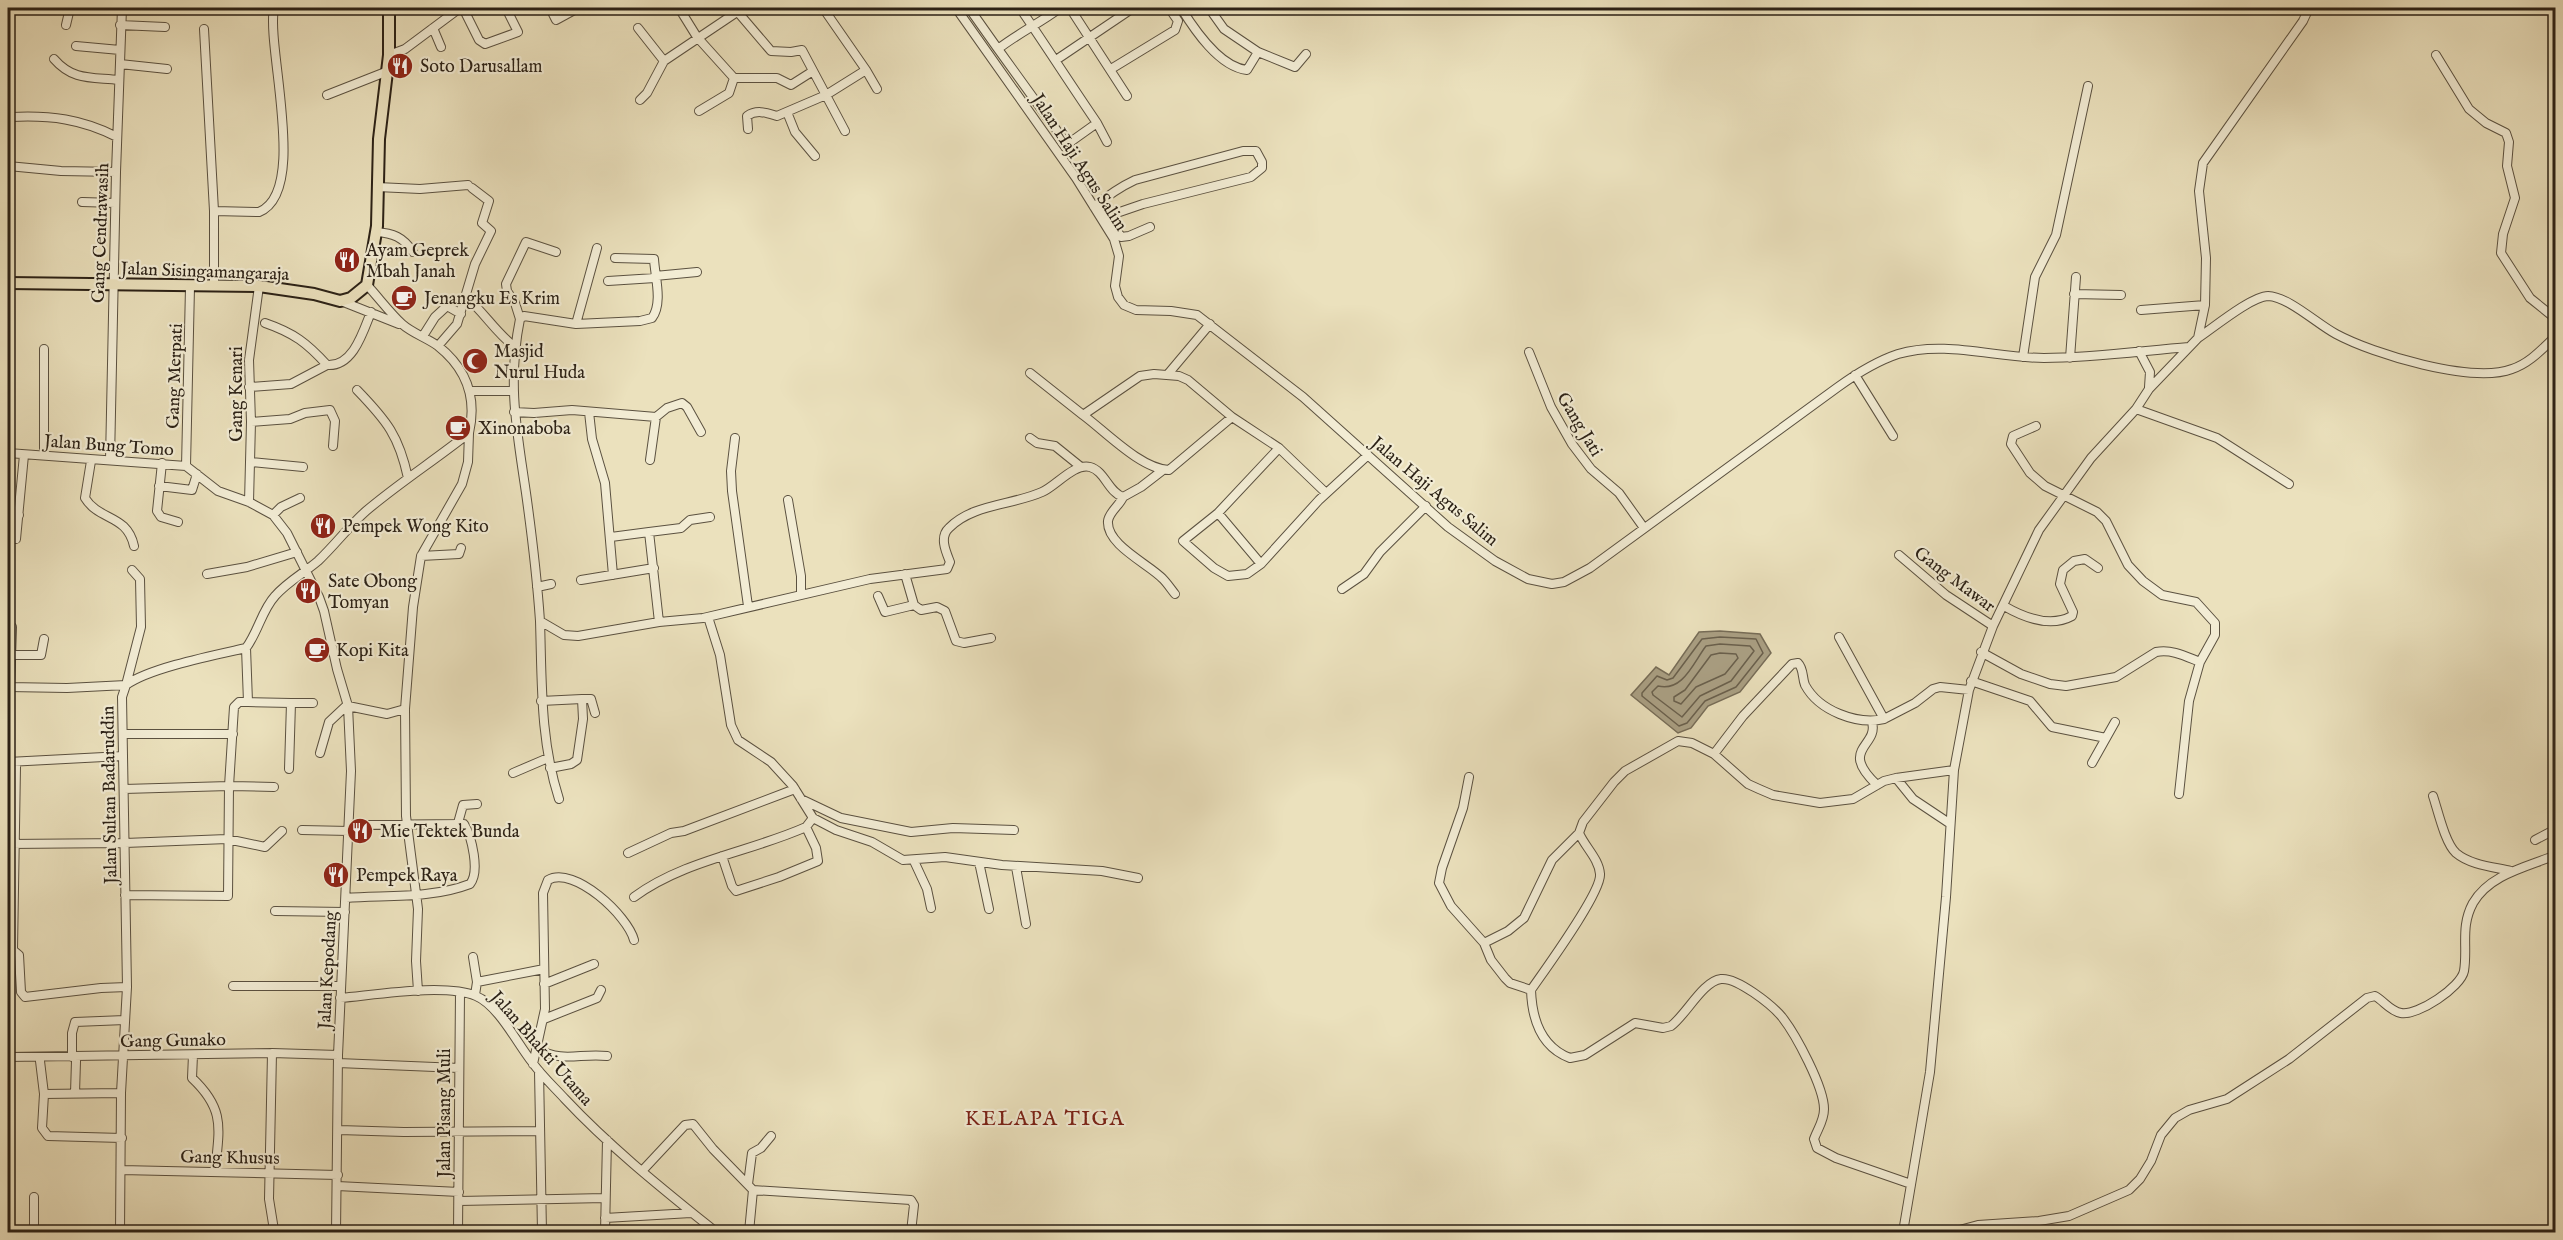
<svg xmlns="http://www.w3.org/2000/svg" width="2563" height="1240" font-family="'IM FELL English',serif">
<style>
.water{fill:#aaa084;stroke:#776d58;stroke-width:1.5}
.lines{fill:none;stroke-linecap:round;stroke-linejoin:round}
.shore{stroke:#6a604d;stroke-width:1.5}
.minor-casing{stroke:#5b5140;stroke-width:10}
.major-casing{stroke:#2b2116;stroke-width:14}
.minor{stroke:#f2ecd4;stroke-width:8}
.major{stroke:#ebe1bd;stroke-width:10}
.labels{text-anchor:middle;stroke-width:4.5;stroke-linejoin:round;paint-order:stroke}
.poi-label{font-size:18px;fill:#2b2116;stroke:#f2ecd4;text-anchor:start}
.street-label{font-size:18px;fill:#2b2116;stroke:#f2ecd4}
.quarter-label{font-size:21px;letter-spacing:1.5px;fill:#7a1f14;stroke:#f2ecd4}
</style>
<rect width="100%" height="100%" fill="#ebe1bd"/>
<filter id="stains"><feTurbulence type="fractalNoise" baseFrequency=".00333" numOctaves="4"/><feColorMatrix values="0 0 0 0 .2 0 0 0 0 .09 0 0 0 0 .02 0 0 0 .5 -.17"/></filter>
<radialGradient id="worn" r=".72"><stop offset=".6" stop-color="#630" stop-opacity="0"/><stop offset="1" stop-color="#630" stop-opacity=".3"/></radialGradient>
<!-- water -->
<path class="water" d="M1720,631L1760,634L1771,653L1740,692L1708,706L1691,728L1678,733L1631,695L1656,667L1669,675L1699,632Z"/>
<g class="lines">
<!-- shore -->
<path class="shore" d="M1720,637L1756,639L1763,653L1736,687L1705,701L1687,723L1679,726L1642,696V693L1657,676L1667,680L1673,678L1702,639Z
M1720,644L1750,646L1754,651L1731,681L1700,696L1682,717L1653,695L1652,692L1658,686C1683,692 1693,663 1706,646Z
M1720,653L1736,654L1738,658L1725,674L1696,687L1681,704L1674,701V697L1685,690L1711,655Z"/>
<!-- minor casing -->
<g class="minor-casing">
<path id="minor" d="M239,8L273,9
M463,8L479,40L485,44L518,32L506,8
M550,8L556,20L578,8
M679,8L697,37L734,78H777L791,85L813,71
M956,8L1076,178L1114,239L1119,256L1115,286L1118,297L1124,305L1136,310L1171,311L1197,315L1303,397L1448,527L1495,561L1528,579L1552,584L1564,582L1590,568L1838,387C1856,374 1877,361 1898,354C1945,340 1996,358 2044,358C2092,358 2141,351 2189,347
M969,8L998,49
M1020,8C1046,46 1071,85 1097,123L1069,143L1063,139L998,49C1017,34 1040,23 1060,8
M1070,8L1127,96
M1181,8C1194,29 1219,67 1247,70L1258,52L1224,29L1209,8
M736,10L771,51L791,52L802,50L845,131
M66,25L70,8
M120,25L165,27
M433,28L441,47
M638,28L664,61
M204,29L214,211V286
M76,46L120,50
M1258,52L1295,67L1306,54
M389,55L405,49L460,8
M2436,55L2469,109L2486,123L2506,133L2509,142L2507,166L2515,198L2503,234L2501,253L2530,298L2556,319
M54,59C73,81 92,77 119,80
M1056,60L1133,8
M120,64L167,69
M1111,69L1175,30L1178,21L1169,8
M866,70L877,89
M327,95L388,71
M640,100L647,93L664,61L734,14V8
M699,111L729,93L734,78
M787,112L795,132L815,156
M11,117C50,115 82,119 117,137
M1097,123L1107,142
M748,129L747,116C757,109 767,113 777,116L826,95L866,70L823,8
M8,166L61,171L116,172
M377,187L420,189L468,185
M82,202L115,203
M1094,207C1107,196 1120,187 1135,180L1243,151H1256L1262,162V168L1251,177L1143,204L1108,216L1100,201
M214,211L259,212C309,192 266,48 274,8
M1108,216L1121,237L1129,236L1150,227
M376,232C393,233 403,237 413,252
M615,258L654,259C655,277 663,303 652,318L640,321L576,324L524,316L520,319C507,383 517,431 526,493C532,536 537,578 540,621L564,635L578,636L659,622L703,618L870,579L947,569L950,562C946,552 939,537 949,528C972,504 1013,505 1042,492C1056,486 1074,463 1090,467C1105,471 1108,492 1123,497L1141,487L1163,470
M655,276L697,272
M608,281L655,278
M2074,294L2121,295
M466,297C484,312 496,333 515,347
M341,301L399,324
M2141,310L2205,305
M520,319L515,303L507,291L506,284L526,242L556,252
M265,323C294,333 307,343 327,365C353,367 363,332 371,312
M576,324L597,248
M423,336L435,317L447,306L461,314
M2198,338C2213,328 2252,296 2268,296C2289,297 2317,324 2336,334C2373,354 2472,384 2512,369C2530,363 2542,349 2556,336
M438,346L457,324L475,264L491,231L482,223L489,201L472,188
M2139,351L2150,372L2149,387
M1529,352L1551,407L1572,444L1591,469L1619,493L1644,528
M2023,357L2035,277L2056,235L2088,86
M2070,358L2076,277
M1030,373L1083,415L1140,376L1154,374L1179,376L1188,380L1232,417L1279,448L1326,493
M1168,374L1210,324
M1855,375L1893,436
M249,387L291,384L327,365
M357,390C387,421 399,436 408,478
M471,391H512
M2136,409L2217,438L2289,484
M514,412L534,413L572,410L656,417L667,408L682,403L687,407L701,432
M589,412L592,439L605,483L613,575
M1083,415C1106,432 1141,469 1169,470L1232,417
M251,422L290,419L305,413L330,410L335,421L333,446
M2036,426L2013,436L2011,444L2030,473L2045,486L2097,512L2106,521L2128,565L2143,581L2162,595L2196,602L2215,623V635L2200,662L2189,701L2179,794
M735,438L731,471L732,491L748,606
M1030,438L1037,443L1055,446L1081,467
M1279,448L1218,513L1183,541L1214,568L1228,576L1247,574L1261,564L1319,500L1368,455
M8,453L186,466L218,491L249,502L273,515L287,533L319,597L324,611L337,669L348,706L351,771L338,1055L336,1232
M44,455V349
M110,460L116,172L122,8
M650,460L656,417
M91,461L85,498C99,521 127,514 134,546
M251,462L303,467
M162,463L157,511L161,517L178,522
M186,466L190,287
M159,486L192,490L197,474
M1123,497C1120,505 1109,512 1108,521C1106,545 1149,564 1163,579C1167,583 1171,589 1175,594
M788,500L801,576V593
M249,502L251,422L249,360L259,286
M1218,513L1261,564
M8,515H19
M273,515L281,507L300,498
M611,537L649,532
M16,539L24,455
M1899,555L1946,595L1993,626
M421,556L459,554L461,548
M207,574L247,567L297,552
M905,574L914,605L921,610L937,607L945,611L956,641L964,643L991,638
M581,580L654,568
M537,587L551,584
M1342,589L1364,574L1380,552L1426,506
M878,596L885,612L914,605
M2004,606C2023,617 2050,628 2072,616L2073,612L2060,584L2063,570L2074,561L2085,559L2098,568
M708,617L720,655L731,725L738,740L771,762L793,786L813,818L836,830L872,842L903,860L945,857L1002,865L1102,871L1138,878
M540,621C542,682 540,740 559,799
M659,622L649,532L681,528L690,520L710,517
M246,648L248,702L291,703L289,769
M1981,652L2021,674L2050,684L2066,686L2116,677L2156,652C2172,649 2185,656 2200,662
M11,655H41L44,639
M1971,681L2030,701L2052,727L2106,738
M8,687L67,688L126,685L141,627L140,579L132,570
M10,687L12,627
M582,699H591L595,713
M541,701L582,699L583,719L577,760L571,764L550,768
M291,703H313
M1884,719L1915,703L1933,689L1940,687L1969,690
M1872,722C1879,747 1838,748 1877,785
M123,734H233
M320,753L329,722L345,707L348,706L387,714L405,709
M1714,754L1743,716L1792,664L1798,663C1804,669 1802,678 1805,685C1819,711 1857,725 1884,719L1839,637
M8,762L123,756
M2092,763L2115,722
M513,773L548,758
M1469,777L1463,808L1442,868L1439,883L1451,906L1484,943L1491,960L1505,978L1510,983L1531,990C1544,971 1602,892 1600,874C1599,859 1585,847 1579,833L1583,822L1614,782L1625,771L1678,741L1692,743L1714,754L1748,784L1759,789L1773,795L1820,803L1853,799L1884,781L1896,778L1954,770
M1896,778L1913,799L1949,823
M124,789L229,786L234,707L239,702H248
M2433,796C2438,811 2445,843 2456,853C2470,865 2494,867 2511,871
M801,799L841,818L911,832L953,828L1014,830
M458,823L463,805L477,804
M302,830L349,831
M2535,840L2556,829
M8,844L125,843L227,839L265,847L282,831
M628,853L671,833L684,831L795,789
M722,856L732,886L736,891L779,877L818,861L816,848L806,827
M914,861L927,889L931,908
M979,862L989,909
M1016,867L1026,924
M125,895L228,896L229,786L274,787
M634,897C684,860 750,852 806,827L813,818
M346,898C386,895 431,899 470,884C480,872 472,837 464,824L350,825
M275,911L345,912
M1484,943L1508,931L1524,918L1552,860L1579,833
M13,950L16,766
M8,951L13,950L19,955L21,992L25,997L101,988L127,987
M473,957L477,982L475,995
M477,982L544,969
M544,984L594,964
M233,986H340
M1531,990C1532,1019 1541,1047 1570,1058L1585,1055L1635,1023L1663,1028L1671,1026C1686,1015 1703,981 1721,979C1737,977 1772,1005 1782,1017C1796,1035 1824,1087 1824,1109C1824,1121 1818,1128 1814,1139L1817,1148L1836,1158L1911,1184
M418,991L416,961L418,909L406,816L405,709L413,607L421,556L462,484L468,462L469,433
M340,998C375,995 445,983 476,996C498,1005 517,1043 532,1062C541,1075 554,1087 565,1099C611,1148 664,1190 716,1232
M544,1019L597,998L601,990
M537,1049C564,1063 579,1053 607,1056
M272,1053L269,1199L274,1230
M193,1055L192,1078C226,1110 219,1129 215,1172
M8,1057L272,1053L338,1055
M72,1057V1033L75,1022L125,1020
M40,1061L44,1094L121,1093
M338,1063L459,1068
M533,1064L545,1009L543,893L548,880C574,865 628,916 634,940
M539,1071L542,1232
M75,1093L76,1061
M44,1094L42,1128L48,1136L122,1138
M339,1130L404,1132L540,1131
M121,1170L338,1175
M642,1171L685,1125L693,1124L713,1149L753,1190L749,1232
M748,1184L752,1153L761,1148L771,1136
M337,1186L459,1192
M753,1190L911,1200L914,1205L911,1232
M459,1201L605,1198
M605,1218L691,1213
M34,1232V1197
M120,1232L121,1093L127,987L123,756L122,697L126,685C149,668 215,655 246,648C258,632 262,610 275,596C287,582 304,573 318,561C335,545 349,526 366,511C399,483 435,460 469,433C477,398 467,369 438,346C427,338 412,333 402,324C389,312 379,298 367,285
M458,1232L460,993
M605,1232L607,1140
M1903,1232L1930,1072L1946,897L1954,770L1969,690L1993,626L2039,530L2091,458L2136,409L2149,389L2198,338L2205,305L2206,258L2199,191L2203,163L2303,21L2309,8
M1952,1232L1978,1225L2039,1221L2069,1216L2129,1190L2140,1179L2151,1161L2161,1135L2175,1118L2189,1110L2227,1099L2289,1059L2367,998L2375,996C2384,1001 2390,1011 2401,1013C2418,1016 2461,987 2464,971C2468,947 2460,927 2473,903C2490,874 2527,867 2556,855"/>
</g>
<!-- major casing -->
<g class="major-casing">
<path id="major" d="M8,283L259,286L314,294L340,301L351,298L367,285L377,226L379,139L389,55V8"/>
</g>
<!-- minor -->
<use href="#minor" class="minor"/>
<!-- major -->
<use href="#major" class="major"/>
</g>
<!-- icons -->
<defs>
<g id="restaurant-disc" transform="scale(1.35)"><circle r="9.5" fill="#8f2418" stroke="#f2ecd4"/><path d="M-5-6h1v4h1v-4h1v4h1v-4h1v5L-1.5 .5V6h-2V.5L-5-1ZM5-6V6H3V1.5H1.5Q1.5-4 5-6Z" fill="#fff"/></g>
<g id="cafe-disc" transform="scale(1.35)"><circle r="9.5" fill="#8f2418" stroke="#f2ecd4"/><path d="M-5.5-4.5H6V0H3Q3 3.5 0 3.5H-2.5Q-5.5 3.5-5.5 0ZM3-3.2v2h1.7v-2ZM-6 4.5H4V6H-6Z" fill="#fff"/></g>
<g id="mosque-disc" transform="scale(1.35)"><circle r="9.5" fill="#8f2418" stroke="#f2ecd4"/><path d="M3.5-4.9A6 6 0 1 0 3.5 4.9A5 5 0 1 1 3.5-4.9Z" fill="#fff"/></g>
</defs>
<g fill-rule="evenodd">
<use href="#restaurant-disc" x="400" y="66"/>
<use href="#restaurant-disc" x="347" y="260"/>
<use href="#cafe-disc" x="404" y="298"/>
<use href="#mosque-disc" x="475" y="361"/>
<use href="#cafe-disc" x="458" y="428"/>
<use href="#restaurant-disc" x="323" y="526"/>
<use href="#restaurant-disc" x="308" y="591"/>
<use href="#cafe-disc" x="317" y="650"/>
<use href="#restaurant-disc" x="360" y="831"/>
<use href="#restaurant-disc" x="336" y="875"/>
</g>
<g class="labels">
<!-- poi labels -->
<g class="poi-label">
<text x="420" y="72">Soto Darusallam</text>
<text x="366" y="256">Ayam Geprek<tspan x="366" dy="21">Mbah Janah</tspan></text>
<text x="424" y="304">Jenangku Es Krim</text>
<text x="494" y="357">Masjid<tspan x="494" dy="21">Nurul Huda</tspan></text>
<text x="478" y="434">Xinonaboba</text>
<text x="342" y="532">Pempek Wong Kito</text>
<text x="328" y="587">Sate Obong<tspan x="328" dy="21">Tomyan</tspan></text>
<text x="336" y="656">Kopi Kita</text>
<text x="380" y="837">Mie Tektek Bunda</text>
<text x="356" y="881">Pempek Raya</text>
</g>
<!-- street labels -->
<g class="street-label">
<text transform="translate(1080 162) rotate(57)" y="6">Jalan Haji Agus Salim</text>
<text transform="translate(100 233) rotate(-88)" y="6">Gang Cendrawasih</text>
<text transform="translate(205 271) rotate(2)" y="6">Jalan Sisingamangaraja</text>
<text transform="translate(174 376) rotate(-88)" y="6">Gang Merpati</text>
<text transform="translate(236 394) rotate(-90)" y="6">Gang Kenari</text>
<text transform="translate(1580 424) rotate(59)" y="6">Gang Jati</text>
<text transform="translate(109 445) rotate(4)" y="6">Jalan Bung Tomo</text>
<text transform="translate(1435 491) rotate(40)" y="6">Jalan Haji Agus Salim</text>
<text transform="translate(1955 579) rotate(37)" y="6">Gang Mawar</text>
<text transform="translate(109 795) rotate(-91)" y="6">Jalan Sultan Badaruddin</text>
<text transform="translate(327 970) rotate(-87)" y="6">Jalan Kepodang</text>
<text transform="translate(173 1040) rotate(-1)" y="6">Gang Gunako</text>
<text transform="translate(542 1048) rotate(49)" y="6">Jalan Bhakti Utama</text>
<text transform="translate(444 1113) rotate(-90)" y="6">Jalan Pisang Muli</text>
<text transform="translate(230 1157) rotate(1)" y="6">Gang Khusus</text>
</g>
<!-- quarter labels -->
<g class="quarter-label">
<text x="1045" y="1125">KELAPA TIGA</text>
</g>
</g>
<!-- margin -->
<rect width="2563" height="1240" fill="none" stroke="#ebe1bd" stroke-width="30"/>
<rect x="9" y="9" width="2545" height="1222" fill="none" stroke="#2b2116" stroke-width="3"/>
<rect x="15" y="15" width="2533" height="1210" fill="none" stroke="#2b2116" stroke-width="1.5"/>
<rect width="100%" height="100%" filter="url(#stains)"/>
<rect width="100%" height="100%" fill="url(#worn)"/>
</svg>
